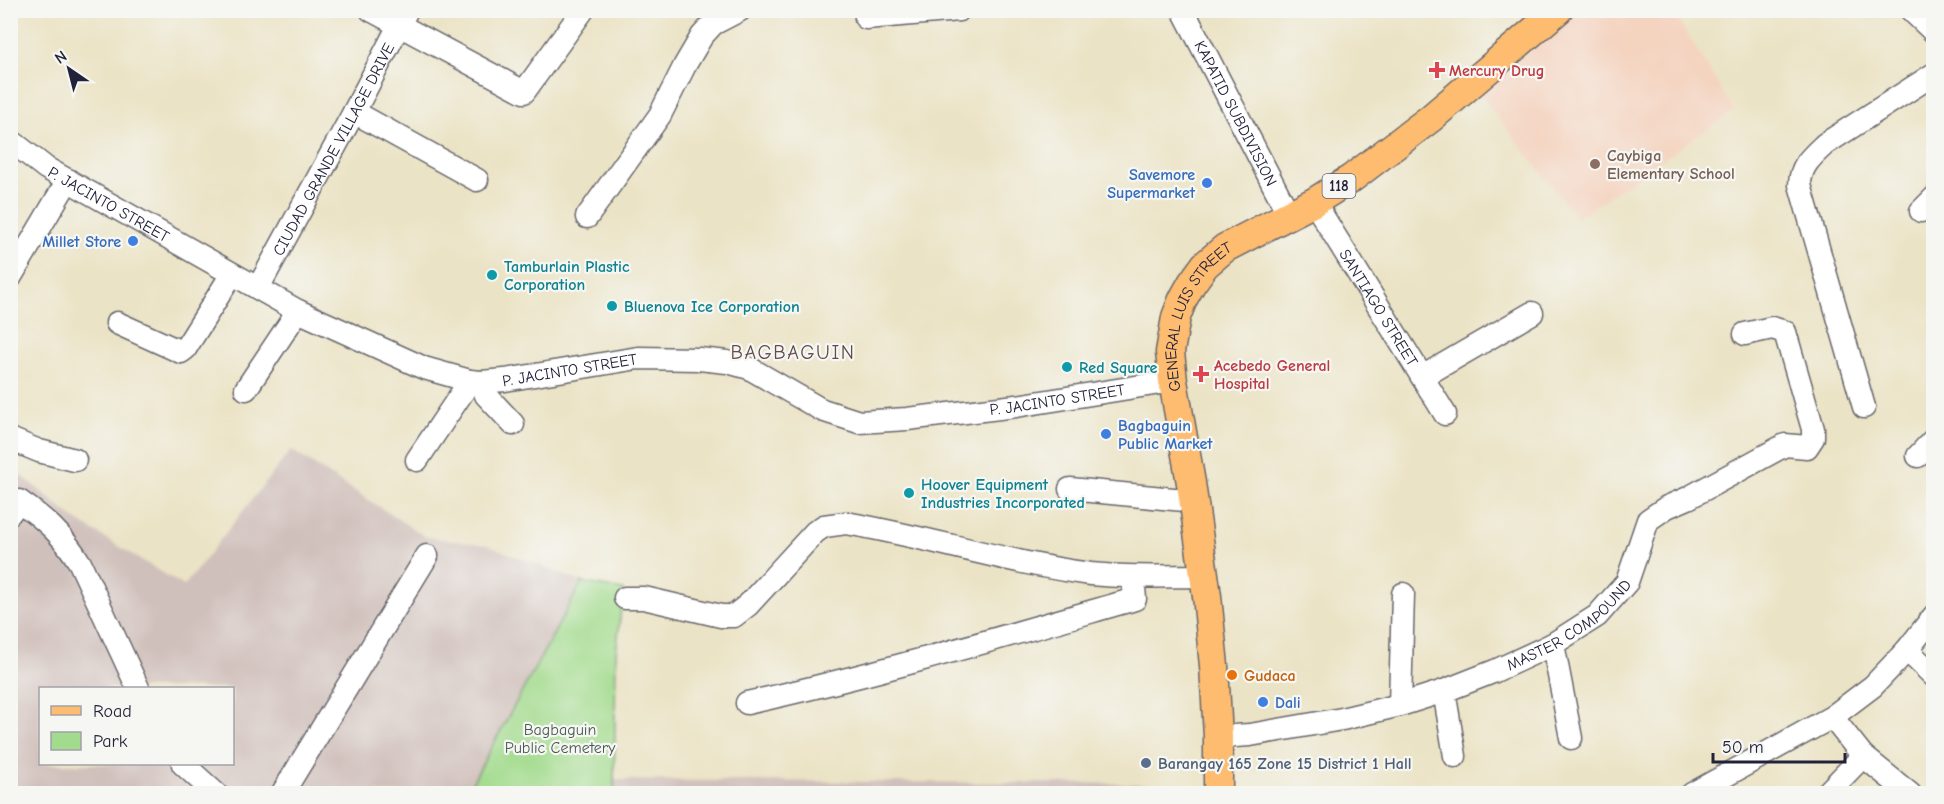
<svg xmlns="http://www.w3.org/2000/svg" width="1944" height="804" font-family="'Comic Neue',sans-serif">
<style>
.built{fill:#f4d3bf}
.industrial{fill:#d0c0bb;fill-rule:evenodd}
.green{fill:#a2db8d;stroke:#627e64;stroke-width:1.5}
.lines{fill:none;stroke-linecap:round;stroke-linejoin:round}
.minor-casing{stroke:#68666b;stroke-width:25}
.major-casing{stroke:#68666b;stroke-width:31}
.minor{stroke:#fff;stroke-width:22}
.major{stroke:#fdbc6f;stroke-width:28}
.health-dot{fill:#e0444e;stroke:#f6f6f2;stroke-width:2}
.education-dot{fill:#8d6e63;stroke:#f6f6f2;stroke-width:2}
.shop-dot{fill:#3f7fe0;stroke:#f6f6f2;stroke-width:2}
.culture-dot{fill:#0f9aa8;stroke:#f6f6f2;stroke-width:2}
.food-dot{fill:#e8710a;stroke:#f6f6f2;stroke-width:2}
.service-dot{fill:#5c6f8a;stroke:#f6f6f2;stroke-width:2}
.labels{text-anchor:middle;stroke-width:4.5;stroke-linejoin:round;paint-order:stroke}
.shield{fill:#f6f6f2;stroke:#626272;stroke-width:1.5}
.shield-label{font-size:15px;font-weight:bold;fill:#22223b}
.health-label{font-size:16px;font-weight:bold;fill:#be3a42;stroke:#f6f6f2;text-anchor:start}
.street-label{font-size:16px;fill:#22223b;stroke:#f6f6f2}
.education-label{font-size:16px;font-weight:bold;fill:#785e54;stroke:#f6f6f2;text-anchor:start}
.shop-label{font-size:16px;font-weight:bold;fill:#366cbe;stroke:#f6f6f2;text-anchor:end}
.culture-label{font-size:16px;font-weight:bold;fill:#0d838f;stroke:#f6f6f2;text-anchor:start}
.food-label{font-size:16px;font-weight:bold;fill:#c56008;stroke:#f6f6f2;text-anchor:start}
.park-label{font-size:16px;fill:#485a54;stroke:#f6f6f2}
.service-label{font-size:16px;font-weight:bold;fill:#4e5e75;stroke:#f6f6f2;text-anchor:start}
.quarter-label{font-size:20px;letter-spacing:1.5px;fill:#624c4c;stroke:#f6f6f2}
</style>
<rect width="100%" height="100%" fill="#f6f6f2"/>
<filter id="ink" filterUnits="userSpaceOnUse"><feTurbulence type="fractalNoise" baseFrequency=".0167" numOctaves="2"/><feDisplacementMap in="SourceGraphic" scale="12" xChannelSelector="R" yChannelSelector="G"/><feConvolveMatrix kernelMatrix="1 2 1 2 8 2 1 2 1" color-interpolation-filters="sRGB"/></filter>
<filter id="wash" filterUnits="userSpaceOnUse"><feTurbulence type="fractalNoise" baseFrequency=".008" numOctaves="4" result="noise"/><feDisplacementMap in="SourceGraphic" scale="24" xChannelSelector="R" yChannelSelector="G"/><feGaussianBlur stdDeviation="1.35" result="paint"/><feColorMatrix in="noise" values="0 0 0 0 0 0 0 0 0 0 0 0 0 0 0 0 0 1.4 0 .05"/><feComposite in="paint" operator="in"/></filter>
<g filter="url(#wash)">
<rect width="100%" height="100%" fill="#ebe3c5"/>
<!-- built -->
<path class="built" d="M1579,11H1673L1734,111L1577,218L1478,92Z"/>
<!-- industrial -->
<path class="industrial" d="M291,450L426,537L487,545L582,582L466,793H11L10,466L77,521L184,586ZM40,688H232V764H40Z
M614,780L1187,784V794H614Z"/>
<!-- green -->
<path class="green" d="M582,582L623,590L616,654L614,793L466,794Z"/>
</g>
<g filter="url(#ink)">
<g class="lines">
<!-- minor casing -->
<g class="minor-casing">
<g id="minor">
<path d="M371,10L524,92L583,10"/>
<path id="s1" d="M1183,10L1289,215"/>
<path d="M1911,10L1934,32"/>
<path d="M866,18L959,10"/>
<path d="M354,112L477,180"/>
<path id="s2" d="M10,140L46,168L298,311L424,368L470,381L481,382L505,380L638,358L699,359L727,362L749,368L822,410L859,422L907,419L1016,406L1173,381"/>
<path id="s3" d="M1314,202L1445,414"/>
<path d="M1921,211L1934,198"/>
<path d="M587,217L660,115L685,65L702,36L713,24L740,10"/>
<path d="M10,278L68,180"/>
<path id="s4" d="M258,288L354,112L407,10"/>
<path d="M117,323L181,352L185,349L232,274"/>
<path d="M1422,377L1532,313"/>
<path d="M481,382L486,395L513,424"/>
<path d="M246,389L298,311"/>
<path d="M1864,407L1800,185C1800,166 1812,156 1825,144L1934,74"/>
<path d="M10,439L39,451L75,460"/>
<path d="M1918,456L1934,439"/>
<path d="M417,460L470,381"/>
<path d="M1070,489L1194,501"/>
<path d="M10,513L19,501C46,520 62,534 80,563L138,688"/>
<path d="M625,598H644L721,616H734L748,605L815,532L824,526L846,523C928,537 1008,563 1091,574C1129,578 1167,576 1205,576"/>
<path d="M1553,644L1571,738"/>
<path d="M1907,650L1934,676"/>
<path d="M1444,691L1455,756"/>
<path d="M747,703C878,674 1006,636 1135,599L1133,577"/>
<path d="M1400,705L1403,594"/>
<path d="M1832,717L1863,756L1910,794"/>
<path id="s5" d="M1218,737L1250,735L1342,719L1400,705L1444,691L1495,671L1553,644L1597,616L1627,582L1648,520L1667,507L1688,498L1785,445L1807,447L1813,438V429L1785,332L1772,328L1745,334"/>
<path d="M183,764L216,794"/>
<path d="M282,794L427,556"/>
<path d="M1692,794L1832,717L1873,686L1907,650L1934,616"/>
<path d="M1826,794L1863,756"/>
</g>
</g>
<!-- major casing -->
<g class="major-casing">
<g id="major">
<path id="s6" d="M1218,794V737L1214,666L1207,596L1191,483L1173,381L1170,352L1176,317L1183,299L1192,283L1205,265L1225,248L1314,202L1352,178L1431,118L1558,10"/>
</g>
</g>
<!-- minor -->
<use href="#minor" class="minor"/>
<!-- major -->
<use href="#major" class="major"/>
</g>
</g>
<!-- markers -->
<g class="health-dot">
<path d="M1434 61h6v6h6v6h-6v6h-6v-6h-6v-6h6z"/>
<path d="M1198 365h6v6h6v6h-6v6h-6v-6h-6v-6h6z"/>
</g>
<circle class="education-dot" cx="1595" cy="164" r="6"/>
<g class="shop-dot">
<circle cx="1207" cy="183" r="6"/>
<circle cx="133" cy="241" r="6"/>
<circle cx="1106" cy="434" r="6"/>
<circle cx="1263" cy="702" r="6"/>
</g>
<g class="culture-dot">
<circle cx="492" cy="275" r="6"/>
<circle cx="612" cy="306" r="6"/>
<circle cx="1067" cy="367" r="6"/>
<circle cx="909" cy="493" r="6"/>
</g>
<circle class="food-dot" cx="1232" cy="675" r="6"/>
<circle class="service-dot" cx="1146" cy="763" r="6"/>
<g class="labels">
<!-- shield labels -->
<rect class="shield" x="1322.5" y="174" width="33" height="24" rx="4.5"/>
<g class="shield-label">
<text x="1339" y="191">118</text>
</g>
<!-- health labels -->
<g class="health-label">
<text x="1449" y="76">Mercury Drug</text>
<text x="1214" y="371">Acebedo General<tspan x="1214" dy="18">Hospital</tspan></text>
</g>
<!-- street labels -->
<g class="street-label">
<text dy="6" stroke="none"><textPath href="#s1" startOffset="116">KAPATID SUBDIVISION</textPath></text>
<text dy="6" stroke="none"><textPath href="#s4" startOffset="158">CIUDAD GRANDE VILLAGE DRIVE</textPath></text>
<text dy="6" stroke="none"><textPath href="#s2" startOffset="118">P. JACINTO STREET</textPath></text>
<text dy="6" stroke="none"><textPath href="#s3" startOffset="124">SANTIAGO STREET</textPath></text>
<text dy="6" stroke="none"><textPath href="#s6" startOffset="489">GENERAL LUIS STREET</textPath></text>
<text dy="6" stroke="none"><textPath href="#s2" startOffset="622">P. JACINTO STREET</textPath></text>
<text dy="6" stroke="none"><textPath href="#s2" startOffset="1126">P. JACINTO STREET</textPath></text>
<text dy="6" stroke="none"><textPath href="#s5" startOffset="374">MASTER COMPOUND</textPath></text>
</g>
<!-- education labels -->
<g class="education-label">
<text x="1607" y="161">Caybiga<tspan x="1607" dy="18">Elementary School</tspan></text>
</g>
<!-- shop labels -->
<g class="shop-label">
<text x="1195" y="180">Savemore<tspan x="1195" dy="18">Supermarket</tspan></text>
<text x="121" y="247">Millet Store</text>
<text x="1118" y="431" text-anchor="start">Bagbaguin<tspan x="1118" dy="18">Public Market</tspan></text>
<text x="1275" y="708" text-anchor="start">Dali</text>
</g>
<!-- culture labels -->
<g class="culture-label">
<text x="504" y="272">Tamburlain Plastic<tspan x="504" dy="18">Corporation</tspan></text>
<text x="624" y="312">Bluenova Ice Corporation</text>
<text x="1079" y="373">Red Square</text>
<text x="921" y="490">Hoover Equipment<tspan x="921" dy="18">Industries Incorporated</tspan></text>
</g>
<!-- food labels -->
<g class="food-label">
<text x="1244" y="681">Gudaca</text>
</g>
<!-- park labels -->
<g class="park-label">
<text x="560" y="735">Bagbaguin<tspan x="560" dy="18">Public Cemetery</tspan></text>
</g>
<!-- service labels -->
<g class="service-label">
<text x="1158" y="769">Barangay 165 Zone 15 District 1 Hall</text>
</g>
<!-- quarter labels -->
<g class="quarter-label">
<text x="793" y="359">BAGBAGUIN</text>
</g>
</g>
<!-- margin -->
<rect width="1944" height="804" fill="none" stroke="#f6f6f2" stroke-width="36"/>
<!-- legend -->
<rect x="39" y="687" width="195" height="78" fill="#f6f6f2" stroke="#a1a1a9" stroke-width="1.5"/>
<rect x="51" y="706" width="30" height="9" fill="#fdbc6f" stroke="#a1a1a9" stroke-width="1.5"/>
<text x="93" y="717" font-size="18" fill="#22223b">Road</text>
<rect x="51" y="732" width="30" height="18" fill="#a2db8d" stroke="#a1a1a9" stroke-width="1.5"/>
<text x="93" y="747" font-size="18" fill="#22223b">Park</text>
<!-- north arrow -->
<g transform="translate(69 69) rotate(325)" stroke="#f6f6f2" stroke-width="4.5" paint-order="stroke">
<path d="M0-4.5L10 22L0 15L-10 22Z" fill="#22223b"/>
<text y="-9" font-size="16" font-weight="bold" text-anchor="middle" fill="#22223b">N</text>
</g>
<!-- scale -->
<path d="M1713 753v9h132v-9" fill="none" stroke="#22223b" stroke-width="3"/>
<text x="1722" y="753" font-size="18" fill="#22223b" stroke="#f6f6f2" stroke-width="4.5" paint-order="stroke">50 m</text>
</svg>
